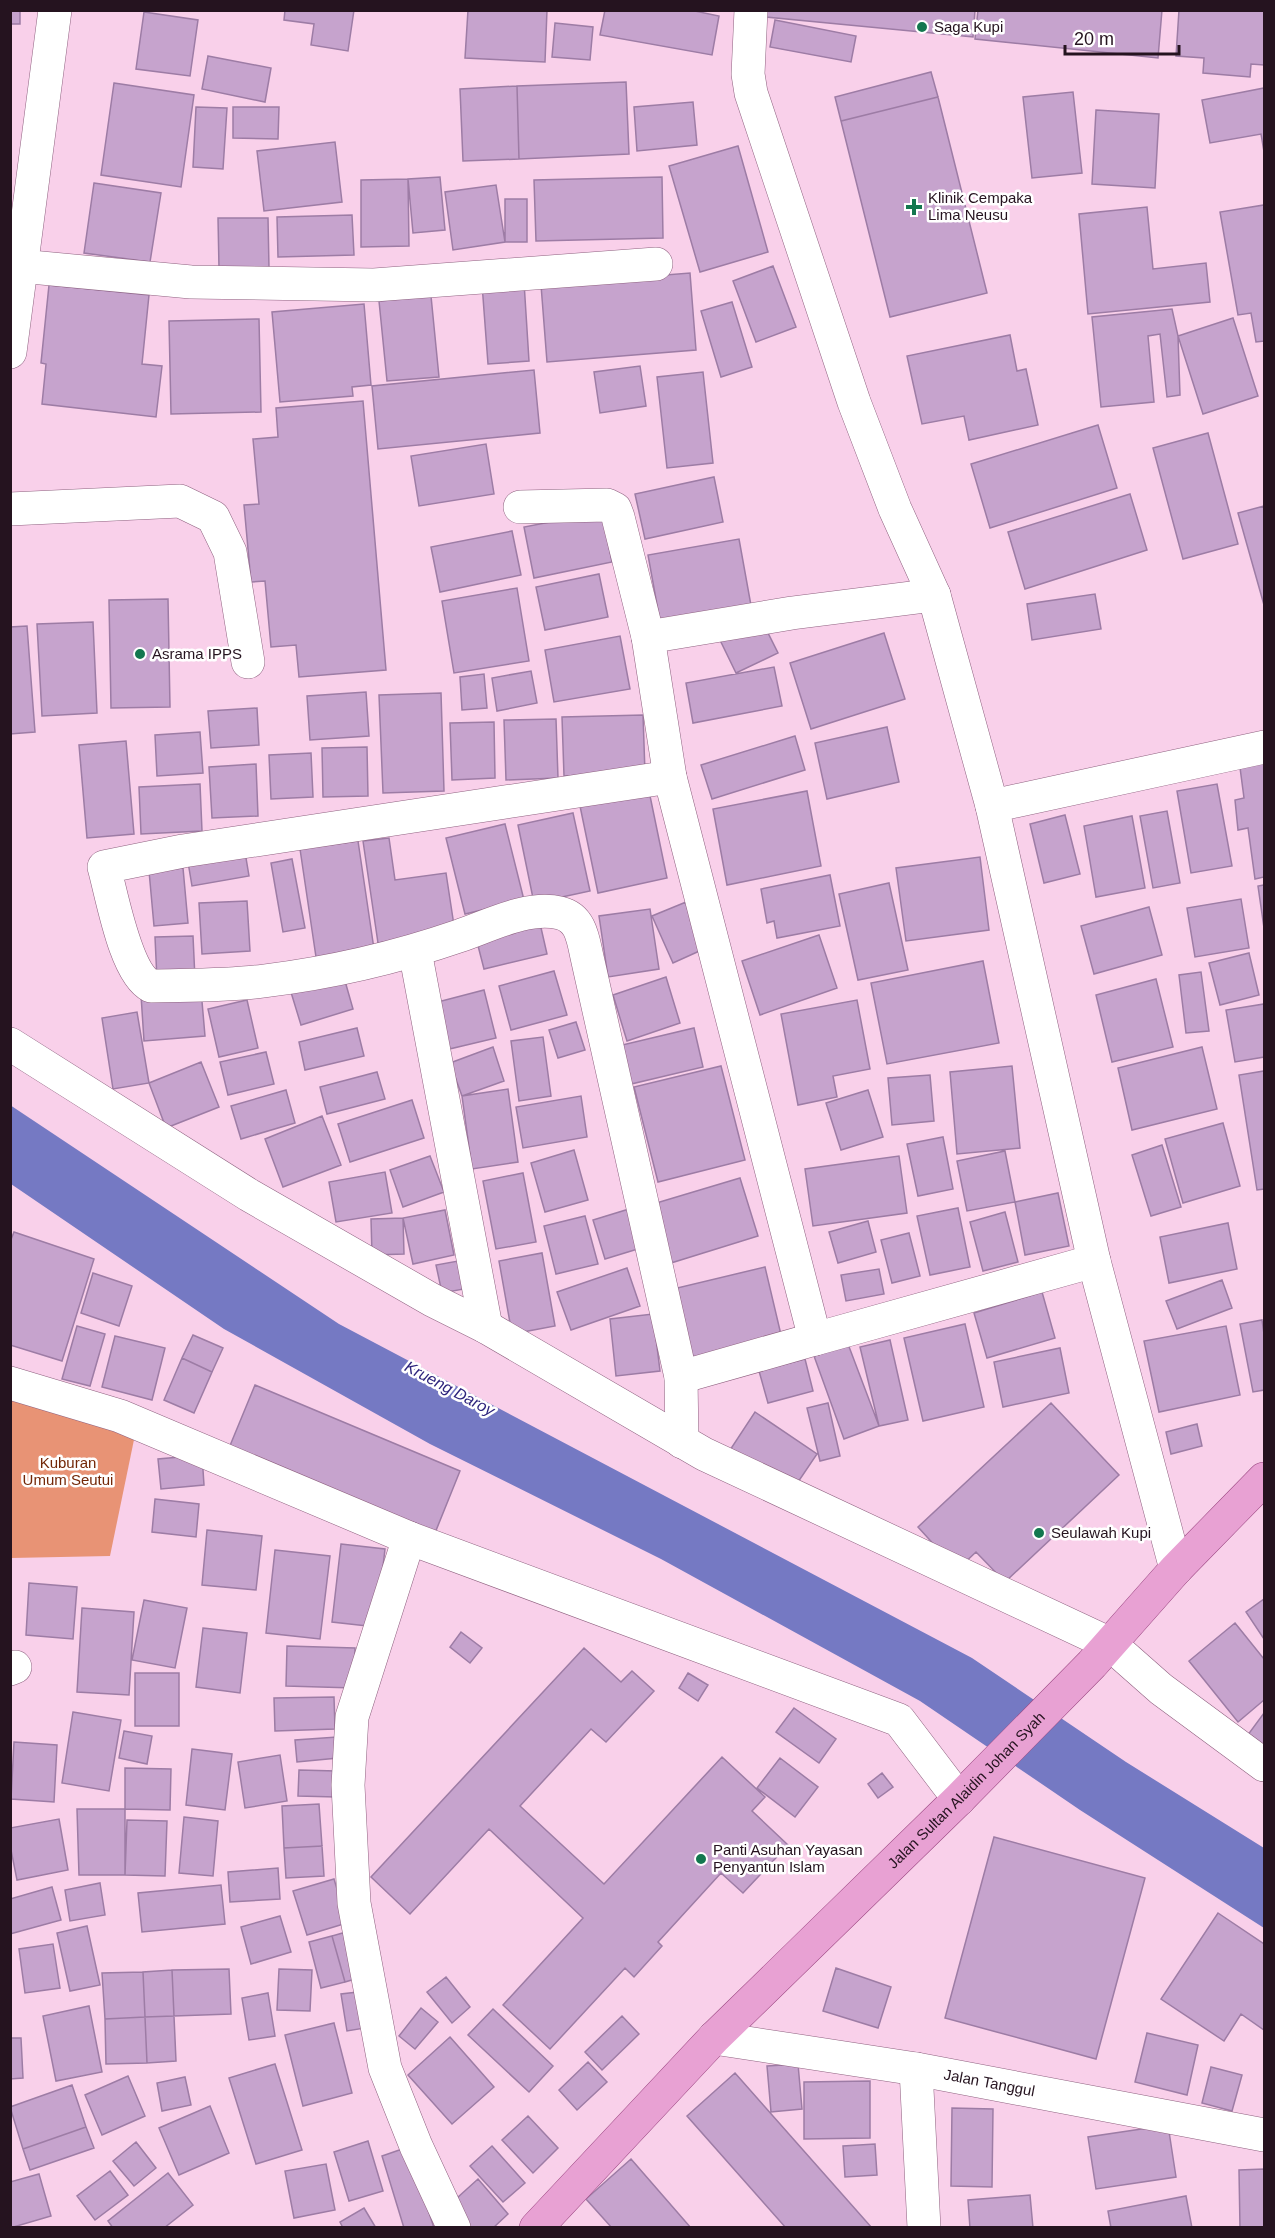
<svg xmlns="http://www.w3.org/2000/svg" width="1275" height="2238" font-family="Arial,sans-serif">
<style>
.green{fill:#e89375}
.water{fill:#7579c3}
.building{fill:#c6a3cd;stroke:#9d7ca5;stroke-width:1.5}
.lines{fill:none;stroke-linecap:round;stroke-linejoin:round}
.minor-casing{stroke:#8f6280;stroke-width:34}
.major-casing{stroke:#9a4681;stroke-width:34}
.minor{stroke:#fff;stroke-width:33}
.major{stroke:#e8a1d3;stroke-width:33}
.poi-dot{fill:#13774f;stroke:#fff;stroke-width:2}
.labels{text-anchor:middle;stroke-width:5;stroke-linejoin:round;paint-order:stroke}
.poi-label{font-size:15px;fill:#25131f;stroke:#fff;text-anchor:start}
.park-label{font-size:15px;fill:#732707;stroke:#fff}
.street-label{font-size:15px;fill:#25131f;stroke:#fff}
.water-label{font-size:16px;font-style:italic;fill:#2e257d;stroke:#fff}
</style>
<rect width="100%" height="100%" fill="#f9d0ea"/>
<!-- green -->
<path class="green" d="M10,1396L136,1430L110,1556L11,1558Z"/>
<!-- water -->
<path class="water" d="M10,1105L339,1324L972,1658L1126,1762L1264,1848V1928L1080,1810L920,1701L661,1559L430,1444L224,1329L11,1184Z"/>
<!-- building -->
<path class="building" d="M10,10H20V24H10Z
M285,10H354L348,51L311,45L314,24L284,20Z
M468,10H547L545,62L465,58Z
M605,10H690L719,16L712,55L600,35Z
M767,10H975L973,37L766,17Z
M978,10H1162L1158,58L975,39Z
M1179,10H1264V65L1251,64L1250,77L1203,73L1204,58L1176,56Z
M144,12L198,20L190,76L136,69Z
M775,20L856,36L851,62L770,47Z
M555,23L593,27L590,60L552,57Z
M208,56L271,68L265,102L202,89Z
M931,72L938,97L841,121L835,97Z
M626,82L629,154L519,159L517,86Z
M114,83L194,95L181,187L101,175Z
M517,86L519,159L463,161L460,89Z
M1264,88V152L1261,134L1210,143L1202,100Z
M1073,92L1082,173L1032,178L1023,97Z
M938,97L987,293L890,317L841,121Z
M693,102L697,145L637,151L634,107Z
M196,107L227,108L223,169L193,167Z
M233,107H279L278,139L233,138Z
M1096,110L1159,114L1155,188L1092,184Z
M335,142L342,202L264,211L257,151Z
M738,146L768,252L700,272L669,166Z
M440,177L445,230L413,233L408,179Z
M662,177L663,238L536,241L534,180Z
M408,179L409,246L361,247V180Z
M94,183L161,193L150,262L84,253Z
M496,185L505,242L453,250L445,192Z
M505,199H527V242H505Z
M1264,205V341L1256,342L1251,313L1238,315L1220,212Z
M1147,207L1153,269L1206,263L1210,302L1088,314L1079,214Z
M352,215L354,255L278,257L277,217Z
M218,218H268L269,268H219Z
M773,266L796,327L756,342L733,281Z
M690,273L696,350L547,362L541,285Z
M524,282L529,361L488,364L482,284Z
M49,285L149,295L142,364L162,366L156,417L42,404L46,364L41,363Z
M431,296L439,377L387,381L379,301Z
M732,302L752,367L721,377L701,311Z
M364,304L371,385L352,387L353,396L280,402L272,312Z
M1172,309L1178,336L1180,395L1167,397L1160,334L1148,336L1154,402L1101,407L1092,317Z
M1233,318L1258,396L1203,414L1178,336Z
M259,319L261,412L171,414L169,321Z
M1010,335L1017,371L1026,369L1038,425L969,440L964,416L922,424L907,356Z
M640,366L646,406L600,413L594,372Z
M534,370L540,433L378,449L372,386Z
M703,372L713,463L667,468L657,377Z
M363,401L386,670L299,677L296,645L271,647L265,581L251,582L244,505L259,504L253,439L278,437L276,408Z
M1098,425L1117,488L990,528L971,464Z
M1208,433L1238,544L1183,559L1153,448Z
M486,444L494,494L419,506L411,456Z
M714,477L723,522L645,539L635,494Z
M1130,494L1147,550L1025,589L1008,532Z
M1264,506V605L1238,513Z
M602,512L612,562L534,578L524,527Z
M512,531L521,575L440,592L431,547Z
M739,539L752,611L661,627L648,555Z
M599,574L608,617L545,630L536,587Z
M517,588L529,661L454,673L442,601Z
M1095,594L1101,629L1032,640L1027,604Z
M168,599L170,707L111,708L109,600Z
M761,619L778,653L736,673L720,640Z
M93,622L97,713L42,716L37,624Z
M27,626L35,732L10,734V627Z
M884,633L905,699L811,729L790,663Z
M620,636L630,689L554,702L545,650Z
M774,667L782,706L693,723L686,683Z
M531,671L537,703L497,711L492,678Z
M484,674L487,708L462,710L460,677Z
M366,692L369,736L310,740L307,696Z
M441,693L444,791L383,793L379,695Z
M257,708L259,745L211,748L208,711Z
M643,715L645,773L564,776L562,717Z
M556,719L558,778L506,780L504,720Z
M494,722L495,778L452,780L450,723Z
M887,727L899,782L827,799L815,743Z
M200,732L203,773L157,776L155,735Z
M795,736L805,770L712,799L701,765Z
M126,741L134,834L87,838L79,745Z
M367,747L368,796L323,797L322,748Z
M311,753L313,797L271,799L269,755Z
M1264,758V877L1255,879L1248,828L1238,830L1235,800L1244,798L1239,760Z
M256,764L258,816L212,818L209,767Z
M200,784L202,831L141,834L139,787Z
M1217,784L1232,866L1191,873L1177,791Z
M649,791L667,878L598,893L580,806Z
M807,791L821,866L727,885L713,809Z
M1167,811L1180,883L1153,888L1140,816Z
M573,813L590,891L534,903L518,825Z
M1065,815L1080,874L1044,883L1030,824Z
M1132,816L1145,888L1096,897L1084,826Z
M505,824L524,900L465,914L446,838Z
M389,838L395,880L446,873L455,932L378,943L363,841Z
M358,841L374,949L316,957L300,849Z
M244,846L249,876L192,886L187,856Z
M980,857L989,930L906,941L896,868Z
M292,859L305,928L283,932L271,863Z
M183,868L188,923L154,926L149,871Z
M830,875L840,926L777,938L774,921L767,923L761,889Z
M889,883L908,970L858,980L839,894Z
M1264,885V928L1258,886Z
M1241,899L1249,948L1195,957L1187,908Z
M247,901L250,951L202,954L199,903Z
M686,902L706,948L673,963L652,916Z
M1149,907L1162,955L1094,974L1081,926Z
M650,909L659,969L608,977L599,916Z
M539,919L547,954L484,969L475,934Z
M819,935L837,988L760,1015L742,961Z
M193,936L195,979L157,980L155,937Z
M1249,953L1259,995L1220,1005L1209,963Z
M983,961L999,1043L887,1064L871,983Z
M554,971L567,1015L511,1030L499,986Z
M1201,972L1209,1031L1186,1033L1179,975Z
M343,974L353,1009L301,1025L290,989Z
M666,977L680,1023L627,1041L613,995Z
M1156,979L1173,1047L1112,1062L1096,995Z
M201,990L205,1036L144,1041L141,995Z
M484,990L496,1038L441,1051L430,1004Z
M247,1000L258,1048L219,1057L208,1009Z
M857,1000L870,1069L833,1076L837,1097L798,1105L781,1014Z
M1264,1004V1057L1235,1062L1226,1010Z
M137,1012L149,1083L113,1089L102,1018Z
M576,1022L585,1050L558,1058L549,1030Z
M357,1028L364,1056L305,1070L299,1042Z
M694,1028L703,1067L627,1085L618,1046Z
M543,1037L551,1096L519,1101L511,1041Z
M493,1047L504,1081L462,1096L450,1063Z
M1202,1047L1217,1109L1132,1130L1118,1068Z
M266,1052L274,1084L228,1095L220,1062Z
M201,1062L219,1107L166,1128L149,1083Z
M721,1066L745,1160L658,1182L634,1087Z
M1012,1066L1020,1148L957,1154L950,1072Z
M1264,1071V1189L1257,1190L1239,1075Z
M377,1072L385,1099L327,1114L320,1087Z
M930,1075L934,1121L892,1125L888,1078Z
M508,1089L518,1162L472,1169L462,1096Z
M286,1090L295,1123L241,1139L231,1106Z
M868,1090L883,1137L841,1150L826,1103Z
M581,1096L587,1137L523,1148L516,1107Z
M412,1100L424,1138L350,1162L338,1124Z
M322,1116L341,1165L283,1187L265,1139Z
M1223,1123L1240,1186L1183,1203L1165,1139Z
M943,1137L953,1189L918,1196L907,1144Z
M1162,1145L1181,1207L1151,1216L1132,1155Z
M574,1150L588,1200L545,1212L531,1163Z
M1005,1151L1015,1202L967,1211L957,1161Z
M430,1156L444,1192L403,1207L390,1170Z
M899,1156L907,1213L813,1226L805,1169Z
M385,1172L392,1213L336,1222L329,1182Z
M523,1173L536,1242L496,1249L483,1181Z
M740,1178L758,1236L671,1263L653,1204Z
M1058,1193L1069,1246L1025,1255L1015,1202Z
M958,1208L970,1267L930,1275L917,1216Z
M629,1209L641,1248L605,1259L593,1220Z
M445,1210L454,1255L413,1264L403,1218Z
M1005,1212L1018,1262L983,1271L970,1222Z
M585,1216L598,1264L556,1274L544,1226Z
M403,1218L404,1254L372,1255L371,1219Z
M868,1221L876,1252L838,1263L829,1232Z
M1228,1223L1237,1269L1169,1283L1160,1237Z
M14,1232L94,1259L62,1361L10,1345V1242Z
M909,1233L920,1276L892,1283L881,1240Z
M542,1253L555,1326L512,1334L499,1261Z
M458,1261L464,1289L442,1293L436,1265Z
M765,1267L782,1339L689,1360L673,1289Z
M627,1268L640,1306L571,1330L557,1292Z
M879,1269L884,1294L846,1301L841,1275Z
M93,1273L132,1286L119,1326L81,1313Z
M1222,1280L1232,1308L1177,1329L1166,1301Z
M1042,1292L1055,1338L987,1358L974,1313Z
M653,1314L660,1371L616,1376L610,1319Z
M1262,1320L1264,1334V1390L1253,1392L1240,1324Z
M965,1324L984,1407L923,1421L904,1338Z
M77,1326L105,1334L90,1386L62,1379Z
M1226,1326L1240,1395L1159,1412L1144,1341Z
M193,1335L223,1348L212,1372L182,1358Z
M115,1336L165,1348L152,1400L102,1387Z
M890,1340L908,1420L879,1426L860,1347Z
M848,1344L879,1426L844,1439L814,1356Z
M1060,1348L1069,1393L1003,1407L994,1362Z
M182,1358L212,1372L194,1413L164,1400Z
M805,1359L813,1391L768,1403L759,1371Z
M255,1385L460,1471L435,1533L229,1448Z
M828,1403L840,1456L820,1461L807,1408Z
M1051,1403L1119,1475L1005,1582L976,1552L957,1570L918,1527Z
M755,1412L817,1454L792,1491L730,1450Z
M1197,1424L1202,1446L1171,1454L1166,1432Z
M202,1455L204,1485L161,1489L158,1459Z
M155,1499L199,1504L196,1537L152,1532Z
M207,1530L262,1536L256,1590L202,1585Z
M341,1544L385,1549L376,1627L332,1622Z
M275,1550L330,1556L320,1639L266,1633Z
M29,1583L77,1587L73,1639L26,1635Z
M1264,1599V1639L1246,1612Z
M144,1600L187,1608L175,1668L132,1660Z
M82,1608L134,1612L129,1695L77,1692Z
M1235,1623L1264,1659V1700L1238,1722L1189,1661Z
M203,1628L247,1633L240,1693L196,1687Z
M461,1632L482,1648L470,1663L450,1647Z
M287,1646L355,1648L354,1688L286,1686Z
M584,1648L621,1682L632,1671L654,1691L606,1742L591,1729L520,1806L604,1884L722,1757L765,1797L752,1811L788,1845L743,1893L721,1873L658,1942L662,1946L634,1977L625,1968L550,2049L503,2005L583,1918L489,1829L410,1914L371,1877Z
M135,1673H179V1726H135Z
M688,1673L708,1685L698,1701L679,1688Z
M334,1697L335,1729L275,1731L274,1698Z
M794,1708L836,1739L819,1763L776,1732Z
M73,1712L121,1720L109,1791L62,1783Z
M1264,1713V1750L1247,1736Z
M124,1731L152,1736L147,1764L119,1758Z
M337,1737L338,1758L297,1762L295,1740Z
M14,1742L57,1745L54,1802L11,1799Z
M192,1749L232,1754L225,1810L186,1805Z
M280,1755L287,1801L245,1808L238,1762Z
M780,1758L818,1787L795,1817L757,1788Z
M125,1768L171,1769L170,1810L125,1809Z
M299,1770L336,1771V1797L298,1796Z
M882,1773L893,1787L878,1798L868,1784Z
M319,1804L322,1846L284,1848L282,1806Z
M77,1809H125V1875H79Z
M184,1817L218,1821L213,1876L179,1873Z
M59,1819L68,1870L17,1880L10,1845V1828Z
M127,1820L167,1821L165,1876L125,1875Z
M994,1837L1145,1878L1096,2059L945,2018Z
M322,1846L324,1876L286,1878L284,1848Z
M278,1868L280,1899L230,1902L228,1872Z
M334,1879L347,1923L307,1935L293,1891Z
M100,1883L105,1915L70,1921L65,1890Z
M221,1885L225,1924L142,1932L138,1893Z
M52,1887L61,1920L10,1934V1899Z
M1218,1913L1264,1944V2030L1241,2014L1224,2041L1161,1999Z
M280,1916L291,1952L251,1964L241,1927Z
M87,1926L100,1985L70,1991L57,1933Z
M353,1930L365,1976L345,1982L332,1936Z
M332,1936L345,1982L321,1988L309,1942Z
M53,1944L60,1988L25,1993L19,1949Z
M836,1968L891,1987L878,2028L823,2011Z
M229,1969L231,2014L174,2016L172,1970Z
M279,1969L312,1970L310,2011L277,2010Z
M172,1970L174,2016L145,2017L143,1972Z
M143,1972L145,2017L105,2019L102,1973Z
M446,1977L470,2007L452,2023L427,1992Z
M366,1991L371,2027L347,2031L341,1994Z
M268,1993L275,2036L249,2040L242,1998Z
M89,2006L102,2072L56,2081L43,2016Z
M421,2008L438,2022L415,2049L399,2036Z
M493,2009L553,2066L529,2092L468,2035Z
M174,2016L176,2061L147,2063L145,2017Z
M622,2016L639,2034L602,2070L585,2052Z
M145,2017L147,2063L106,2064L105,2019Z
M334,2023L352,2093L303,2106L285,2035Z
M1147,2033L1198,2045L1187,2095L1135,2082Z
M450,2037L494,2087L452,2124L408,2075Z
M10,2038H21L23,2078L10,2079Z
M588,2062L607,2082L577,2110L559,2090Z
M275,2064L302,2150L256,2164L229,2078Z
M798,2064L802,2109L771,2112L767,2066Z
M1211,2067L1242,2075L1232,2111L1202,2103Z
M735,2073L872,2228H786L687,2116Z
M128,2076L145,2116L102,2135L85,2095Z
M185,2077L191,2105L162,2111L157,2083Z
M870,2081V2138L804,2139V2082Z
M72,2085L86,2127L23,2149L10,2107Z
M210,2106L229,2153L179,2175L159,2128Z
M952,2108L993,2109L992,2187L951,2186Z
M528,2116L558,2148L533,2173L502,2140Z
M1168,2125L1176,2177L1096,2189L1088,2137Z
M86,2127L94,2148L30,2170L23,2149Z
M368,2141L383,2191L349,2201L334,2152Z
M136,2142L156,2168L134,2186L113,2161Z
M875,2144L877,2175L845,2177L843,2146Z
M492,2146L525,2183L503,2202L470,2166Z
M408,2147L434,2228H404L382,2156Z
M631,2159L691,2228H612L586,2199Z
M326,2164L335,2210L294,2218L285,2171Z
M1264,2169V2228H1240L1239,2170Z
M110,2171L128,2195L95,2220L77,2196Z
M168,2173L193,2205L164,2228H113L108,2221Z
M39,2174L51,2216L10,2228V2182Z
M478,2179L508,2214L493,2228H465L447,2207Z
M1030,2195L1033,2228H970L968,2200Z
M1186,2196L1192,2228H1111L1108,2211Z
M364,2208L376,2228H343L340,2222Z"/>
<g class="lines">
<!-- minor casing -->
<g class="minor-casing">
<g id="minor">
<path d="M751,10L748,74L751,93L854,402L895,509L934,595L992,806L1094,1261L1176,1569"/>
<path d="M20,266L191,282L374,285L656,264"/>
<path d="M10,352L55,10"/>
<path d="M520,507L607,505L615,509L618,517L648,637L670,777L815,1339L1094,1261"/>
<path d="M10,509L180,501L213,517L230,552L248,662"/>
<path d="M648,637L792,613L934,595"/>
<path d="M670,777L183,851L104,867C112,895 125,973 151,986C188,985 227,986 264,981C329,973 398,957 459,936C489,926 528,905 560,913C581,918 583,939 587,957L681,1377L682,1442"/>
<path d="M992,806L1264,747"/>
<path d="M415,951L486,1327"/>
<path d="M10,1044L249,1195L432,1300L486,1327L704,1454L1110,1644L1161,1689L1264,1765"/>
<path d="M681,1377L815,1339"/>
<path d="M10,1383L120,1416L409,1538L899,1720L959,1799"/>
<path d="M409,1538L352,1717L348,1785L354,1903L385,2068L416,2146L454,2228"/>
<path d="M10,1669L15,1667"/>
<path id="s1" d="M714,2038L916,2069L1264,2135"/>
<path d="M916,2069L924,2228"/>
</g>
</g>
<!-- major casing -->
<g class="major-casing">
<g id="major">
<path id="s2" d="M536,2228L714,2038L959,1799L1092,1664L1176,1569L1264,1479"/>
</g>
</g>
<!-- minor -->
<use href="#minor" class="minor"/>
<!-- major -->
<use href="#major" class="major"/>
</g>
<!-- markers -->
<g class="poi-dot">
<circle cx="922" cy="27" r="6"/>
<path d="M911 198h6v6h6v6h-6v6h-6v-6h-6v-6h6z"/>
<circle cx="140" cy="654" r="6"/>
<circle cx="1039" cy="1533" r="6"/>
<circle cx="701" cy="1859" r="6"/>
</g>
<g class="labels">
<!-- poi labels -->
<g class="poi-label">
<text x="934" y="32">Saga Kupi</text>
<text x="928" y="203">Klinik Cempaka<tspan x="928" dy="17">Lima Neusu</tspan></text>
<text x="152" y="659">Asrama IPPS</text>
<text x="1051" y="1538">Seulawah Kupi</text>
<text x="713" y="1855">Panti Asuhan Yayasan<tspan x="713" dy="17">Penyantun Islam</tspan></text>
</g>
<!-- park labels -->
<g class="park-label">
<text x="68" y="1468">Kuburan<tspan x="68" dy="17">Umum Seutui</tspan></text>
</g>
<!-- street labels -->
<g class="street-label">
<text dy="5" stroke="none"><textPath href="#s2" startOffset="614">Jalan Sultan Alaidin Johan Syah</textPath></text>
<text dy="5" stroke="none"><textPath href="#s1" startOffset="279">Jalan Tanggul</textPath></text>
</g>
<!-- water labels -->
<g class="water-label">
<text transform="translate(450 1388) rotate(28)" y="6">Krueng Daroy</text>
</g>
</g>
<!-- border -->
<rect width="1275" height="2238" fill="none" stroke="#25131f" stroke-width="24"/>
<!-- scale -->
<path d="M1065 45v9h114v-9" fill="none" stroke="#25131f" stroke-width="3"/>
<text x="1074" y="45" font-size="18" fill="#25131f" stroke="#ffffff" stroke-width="4.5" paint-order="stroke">20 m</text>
</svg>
